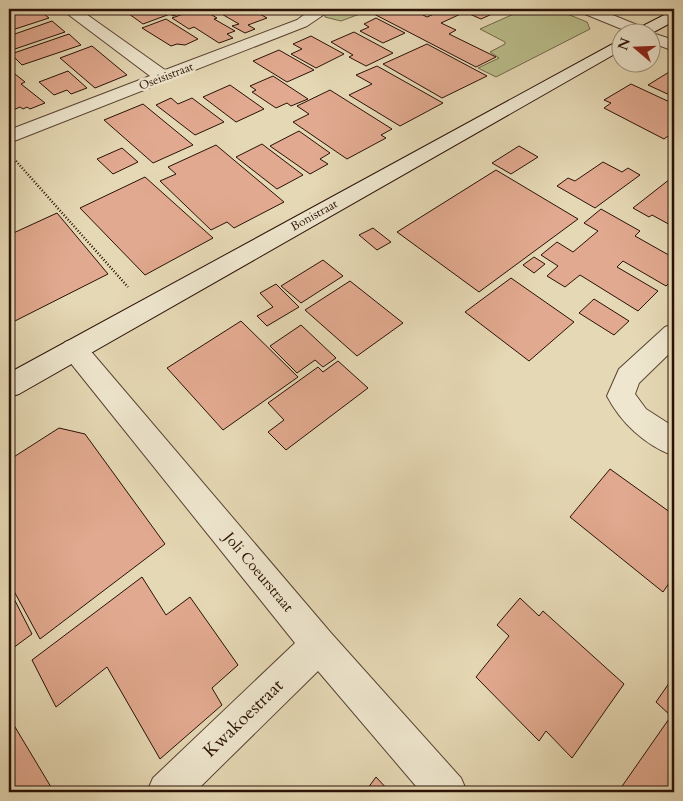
<svg xmlns="http://www.w3.org/2000/svg" width="683" height="801" font-family="Cardo,serif">
<style>
.green{fill:#b9bd8a;stroke:#726748}
.building{fill:#e1a98f;stroke:#2a1106}
.lines{fill:none;stroke-linecap:round;stroke-linejoin:round}
.street-casing{stroke:#594332;stroke-width:2}
.secondary-casing{stroke:#2a1106;stroke-width:2}
.path{stroke:#2a1106;stroke-width:2.5;stroke-dasharray:1 2;stroke-linecap:butt}
.street{fill:#eee6ce;fill-rule:evenodd}
.secondary{fill:#eee6ce;fill-rule:evenodd}
.labels{text-anchor:middle;stroke-width:5;stroke-linejoin:round;paint-order:stroke}
.far-street-label{font-size:12px;fill:#2a1106;stroke:#eee6ce}
.street-label{font-size:15px;fill:#2a1106;stroke:#eee6ce}
.near-street-label{font-size:18px;fill:#2a1106;stroke:#eee6ce}
</style>
<rect width="100%" height="100%" fill="#e5d8b4"/>
<filter id="stains"><feTurbulence type="fractalNoise" baseFrequency=".004" numOctaves="4"/><feColorMatrix values="0 0 0 0 .2 0 0 0 0 .09 0 0 0 0 .02 0 0 0 .5 -.17"/></filter>
<radialGradient id="worn" r=".72"><stop offset=".6" stop-color="#630" stop-opacity="0"/><stop offset="1" stop-color="#630" stop-opacity=".3"/></radialGradient>
<!-- green -->
<path class="green" d="M326,9H373L341,21L325,17Z
M525,9H555L587,22L590,29L496,77L478,68L499,58L490,52L505,44V42L480,29Z"/>
<!-- building -->
<path class="building" d="M32,9H38L49,18L9,31V16Z
M143,9H192L173,16L170,14L143,24L129,14Z
M197,9H202L217,18L214,19L235,31L227,34L233,38L219,43L194,27L189,29L172,18Z
M213,9H251L267,18L248,25L255,29L245,33L232,26L239,24Z
M387,9L413,10L427,17L445,9H503L481,19L465,12L441,23L456,30L449,34L496,57L476,67L374,14Z
M376,18L405,33L383,43L360,31L369,27L364,24Z
M166,19L198,39L185,45L177,44L171,46L142,28Z
M52,21L65,32L9,51V36Z
M354,32L393,53L366,66L349,57L353,55L331,42Z
M69,34L81,45L22,65L11,54Z
M311,36L344,54L316,68L291,54L302,49L293,44Z
M427,44L487,76L442,98L383,64Z
M92,46L127,75L95,88L60,58Z
M279,50L314,70L287,82L253,61Z
M377,66L443,103L400,126L349,95L372,84L356,75Z
M674,69V97L648,85Z
M68,71L87,88L71,94L67,90L54,95L39,82Z
M15,74L25,82L21,84L45,103L30,109L27,107L23,109L20,107L11,111L9,109V76Z
M273,76L308,99L291,106L287,103L276,108L252,92L256,90L250,86Z
M631,84L674,104V139L668,136L664,139L604,108L611,103L604,100Z
M230,85L264,109L236,122L203,97Z
M330,90L392,129L381,135L386,138L347,159L293,122L309,114L297,106Z
M171,98L178,104L192,98L224,122L195,135L156,105Z
M143,104L193,145L153,163L104,120Z
M299,131L330,153L320,159L328,164L310,174L270,146Z
M262,144L303,175L277,189L236,157Z
M216,145L284,202L234,228L227,222L211,230L160,181L176,174L168,167Z
M519,146L538,157L511,174L492,163Z
M122,148L138,162L113,174L97,159Z
M603,162L622,172L628,168L640,175L595,208L557,186L568,178L575,181Z
M496,170L578,219L479,292L397,232Z
M145,177L213,238L145,275L80,208Z
M670,179L674,181V227L652,215L649,217L633,208Z
M601,209L640,231L635,236L674,258V278L666,286L623,261L617,267L658,291L638,311L580,275L565,287L547,276L558,266L541,255L557,242L573,252L598,231L584,223Z
M57,213L108,274L9,324V235Z
M373,228L391,242L377,250L359,235Z
M534,257L545,264L534,273L523,265Z
M323,260L343,276L301,303L281,286Z
M511,278L574,322L529,361L465,312Z
M350,281L403,323L357,356L305,310Z
M276,284L299,307L267,326L257,316L273,307L260,293Z
M594,299L629,321L614,335L579,313Z
M241,321L298,377L223,430L167,368Z
M301,325L336,358L323,367L315,360L297,373L270,346Z
M338,361L368,388L286,450L268,432L284,420L268,403L318,367L323,372Z
M59,428L85,434L165,544L40,639L9,582V460Z
M610,469L674,515V576L663,592L570,517Z
M142,577L166,615L190,597L238,665L212,688L222,705L160,759L107,667L56,707L32,660Z
M9,589L32,634L9,651Z
M520,598L539,616L543,611L624,684L572,758L546,731L539,741L476,677L509,636L497,625Z
M674,676V792H618L671,716L656,702Z
M9,717L54,792H9Z
M376,777L390,792H365Z"/>
<g class="lines">
<!-- street casing -->
<g class="street-casing">
<path id="street" d="M63,9H79L165,70L297,20L312,9H327L329,11L307,26L9,143V130L150,76L65,12Z
M578,9H598L647,29L649,32L674,40V51L650,42V32H629L580,12Z
M674,324V349L639,383L635,394L646,409L674,427V456C645,445 621,423 607,396L619,369L665,327Z
M74,339L83,342L331,633L461,778L467,792H421L318,671L195,792H147L153,778L295,643L65,356L61,349L65,342Z"/>
</g>
<!-- secondary casing -->
<g class="secondary-casing">
<path id="secondary" d="M674,10V21L650,34V32H635L637,29Z
M620,40V51L19,394L9,397V373Z"/>
</g>
<!-- path -->
<path class="path" d="M16,161L128,287"/>
<!-- street -->
<use href="#street" class="street"/>
<!-- secondary -->
<use href="#secondary" class="secondary"/>
</g>
<g class="labels">
<!-- far-street labels -->
<g class="far-street-label">
<text transform="translate(166 76) rotate(-21)" y="4">Oseisistraat</text>
<text transform="translate(314 215) rotate(-29)" y="4">Bonistraat</text>
</g>
<!-- street labels -->
<g class="street-label">
<text transform="translate(259 572) rotate(50)" y="5">Joli Coeurstraat</text>
</g>
<!-- near-street labels -->
<g class="near-street-label">
<text transform="translate(243 718) rotate(-44)" y="6">Kwakoestraat</text>
</g>
</g>
<!-- margin -->
<rect width="683" height="801" fill="none" stroke="#e5d8b4" stroke-width="30"/>
<rect x="10" y="10" width="663" height="781" fill="none" stroke="#2a1106" stroke-width="2.5"/>
<rect x="15" y="15" width="653" height="771" fill="none" stroke="#2a1106"/>
<!-- north arrow -->
<g transform="translate(636 48) rotate(289)"><circle r="24" fill="#eee6ce" stroke="#a0917e"/>
<path d="M0-4L9 19L0 12L-9 19Z" fill="#8f2418"/>
<text y="-8" font-size="14" font-weight="bold" text-anchor="middle" fill="#2a1106">N</text>
</g>
<rect width="100%" height="100%" filter="url(#stains)"/>
<rect width="100%" height="100%" fill="url(#worn)"/>
</svg>
